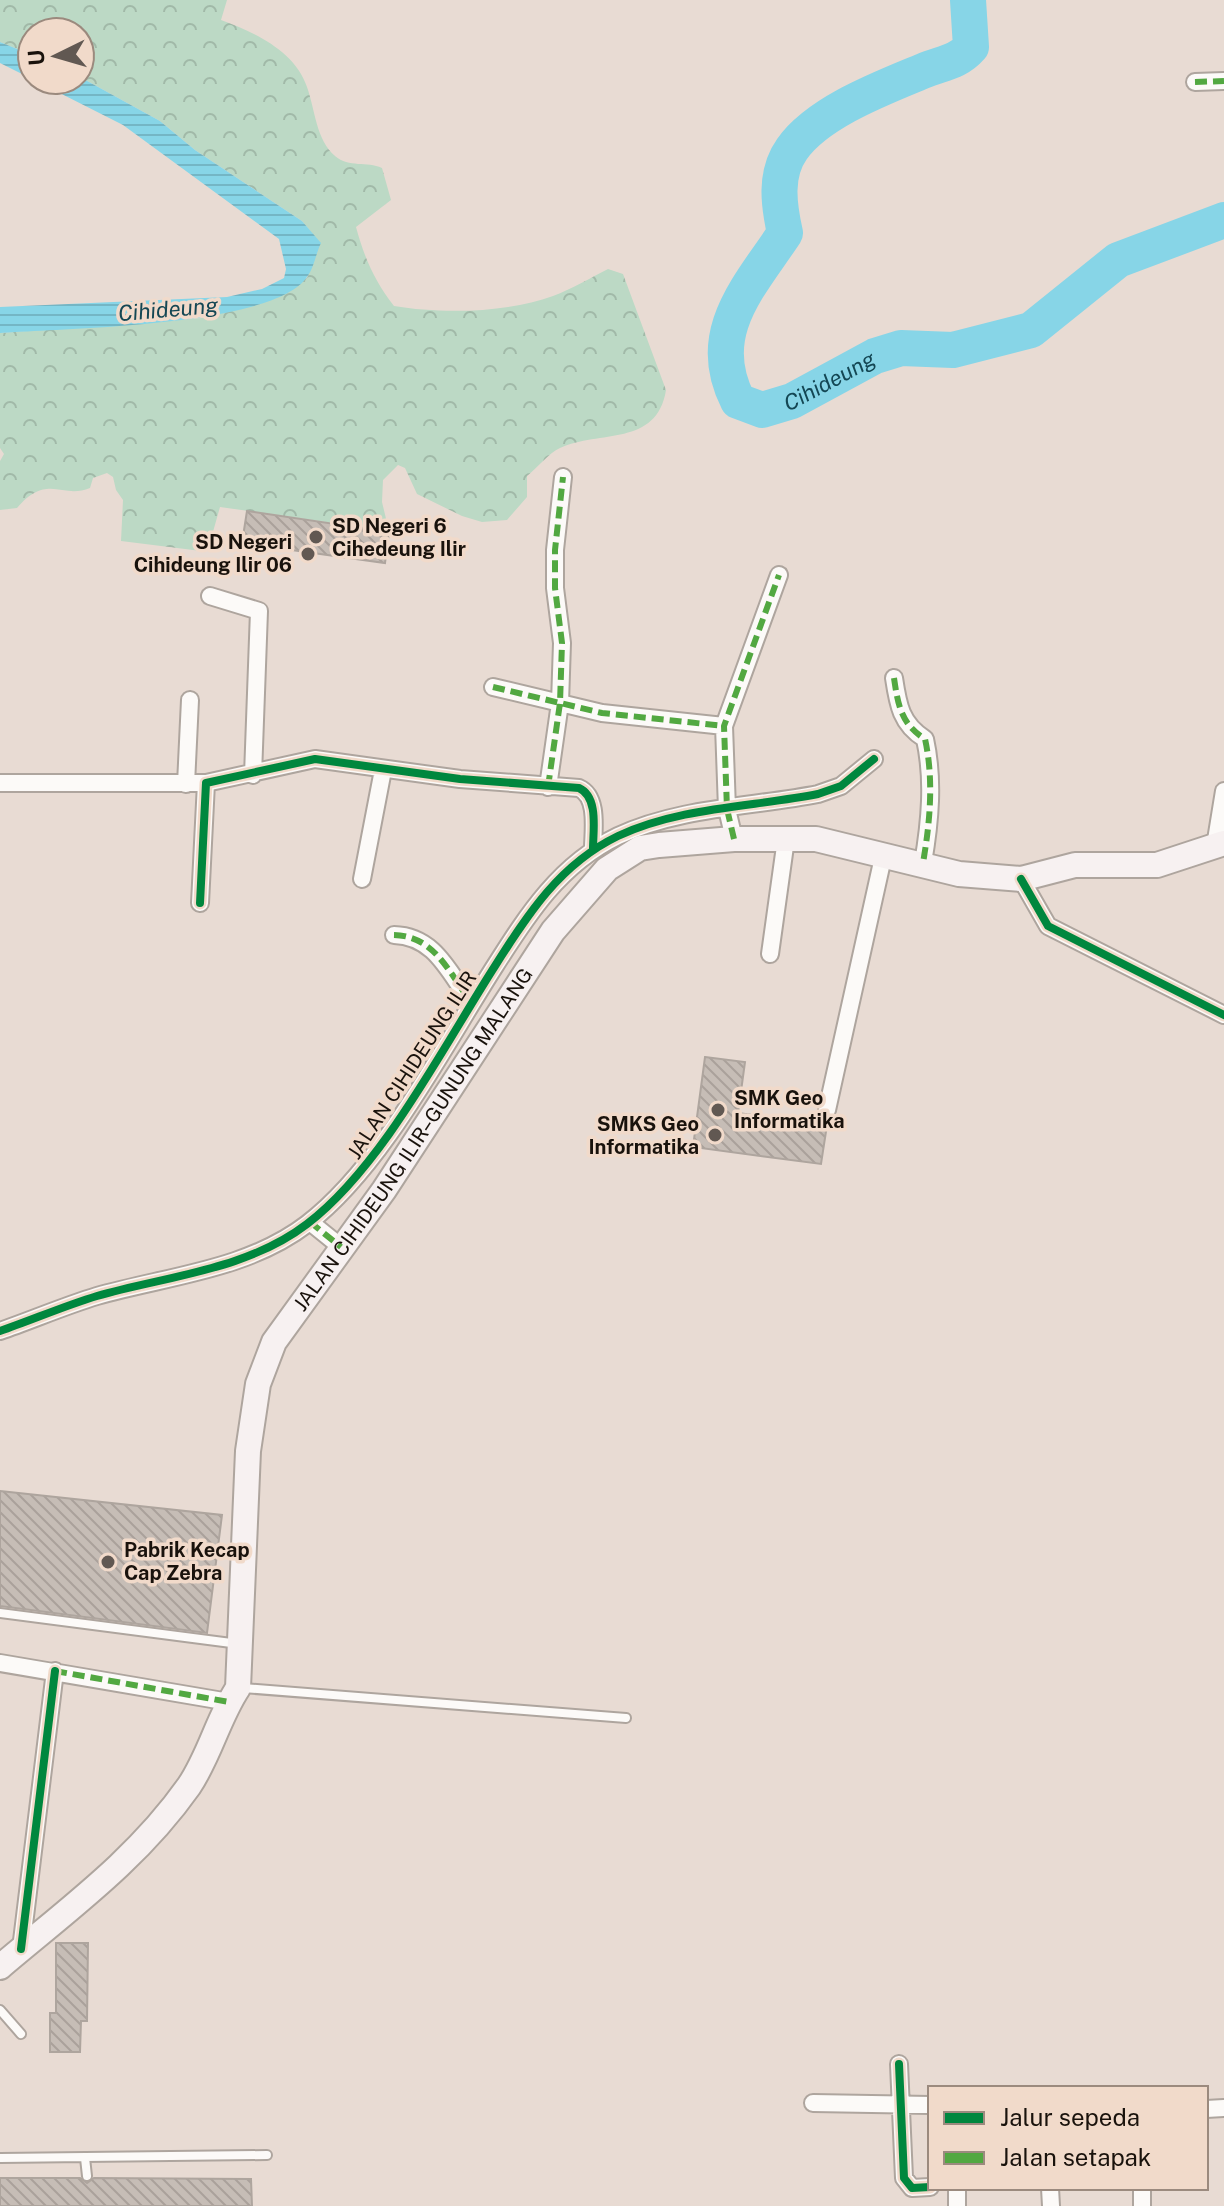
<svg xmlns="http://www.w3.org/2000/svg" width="1224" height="2206" font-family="'Public Sans',sans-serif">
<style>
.forest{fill:url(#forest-crowns)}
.water{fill:url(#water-rules)}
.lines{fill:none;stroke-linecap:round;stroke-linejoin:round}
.river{stroke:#87d5e7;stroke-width:36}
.building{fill:url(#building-back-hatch);stroke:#aea59e;stroke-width:2}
.lane-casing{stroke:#aea59e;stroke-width:12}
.street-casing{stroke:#aea59e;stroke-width:20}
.secondary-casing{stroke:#aea59e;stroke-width:28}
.lane{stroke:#fcfaf8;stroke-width:8}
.street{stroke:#fcfaf8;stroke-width:16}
.secondary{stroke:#f7f1f1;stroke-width:24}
.quiet{stroke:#52a841;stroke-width:6;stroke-dasharray:12 6;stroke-linecap:butt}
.cycleway-casing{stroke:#f1daca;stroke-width:13}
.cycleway{stroke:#00873e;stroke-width:8}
.poi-dot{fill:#615852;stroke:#f1daca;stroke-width:3}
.labels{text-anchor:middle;stroke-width:7;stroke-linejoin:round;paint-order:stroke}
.poi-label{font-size:20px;font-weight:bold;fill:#19120c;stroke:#f1daca;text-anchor:start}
.street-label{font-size:20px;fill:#19120c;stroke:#f1daca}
.water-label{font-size:22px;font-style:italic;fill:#144754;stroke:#f1daca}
</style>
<defs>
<pattern id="forest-crowns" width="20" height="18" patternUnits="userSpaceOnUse" patternTransform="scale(2)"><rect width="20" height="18" fill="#bcd9c5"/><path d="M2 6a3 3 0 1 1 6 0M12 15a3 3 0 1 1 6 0" fill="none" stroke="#a1b9a8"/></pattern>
<pattern id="water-rules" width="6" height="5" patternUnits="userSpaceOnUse" patternTransform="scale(2)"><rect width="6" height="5" fill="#87d5e7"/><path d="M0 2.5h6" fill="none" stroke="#74b6c5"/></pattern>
<pattern id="building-back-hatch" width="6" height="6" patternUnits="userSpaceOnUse" patternTransform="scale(2)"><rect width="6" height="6" fill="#c6bdb6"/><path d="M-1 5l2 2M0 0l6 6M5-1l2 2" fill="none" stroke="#aaa19b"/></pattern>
</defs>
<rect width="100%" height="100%" fill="#e8dbd3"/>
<!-- forest -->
<path class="forest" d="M0,0H227L221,20C254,32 295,51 307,87C315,109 316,140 335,156C349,168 367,161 382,168L391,200L356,227C364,257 375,282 394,306C442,314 506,313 553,296C572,289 590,278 608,269L623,274L666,390C657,447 599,430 560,448C549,453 537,468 527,476V497L507,520L482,522L462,516L417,494L405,468L398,465L383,480L382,502L389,531L220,507L209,546L201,551L121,541L123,500L116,490L113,477L107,473L93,478L90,488C62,500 48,472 17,508L0,510V461L4,454L0,448V333L202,318L307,278L320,243L302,221L195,150L160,121L80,77V32H32V55L0,42Z"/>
<!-- water -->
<path class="water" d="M0,42L32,55V79L0,63Z
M80,77L160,121L195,150L302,221L321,243C316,253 314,268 307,277C273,327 62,328 0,333V307L227,297L262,289L284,278L286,269L279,239L123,125L34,80H80Z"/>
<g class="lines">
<!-- river -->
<path class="river" id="s1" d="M968,0L971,47C957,63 942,63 923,71C882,88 818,112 792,149C774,174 779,206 785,233C750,286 703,333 738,401L762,410L792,401L875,356L901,348L953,350L1031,330L1118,260L1224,220"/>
</g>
<!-- building -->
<path class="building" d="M247,511L389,532L385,563L242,543Z
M705,1057L745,1062L738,1113L827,1125L821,1164L693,1147Z
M0,1491L222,1515L207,1633L0,1606Z
M56,1943H88L87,2021H81L80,2052H50V2013H56Z
M0,2178H80L87,2183L94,2178L251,2179L252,2206H0Z"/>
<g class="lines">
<!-- lane casing -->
<g class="lane-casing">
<path id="lane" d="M0,1613L239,1644
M243,1688L626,1718
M0,2010L21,2034
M0,2158L267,2155
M85,2158L87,2176"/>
</g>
<!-- street casing -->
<g class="street-casing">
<path id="street" d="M1195,82L1224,81
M210,596L259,611L253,775
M894,678C898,705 901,724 925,739C934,780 930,822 923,863
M493,687L602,713L724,726
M0,783H206
M186,784L190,700
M548,787L560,703L562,643L555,588V550L563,477
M734,839L727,809L724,726L779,575
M1215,846L1224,791
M362,879L383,770
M1021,879L1048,926L1224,1015
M200,903L206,783L315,759L460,779L579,788C599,797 593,831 593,849
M394,935C435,936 449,973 471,1002
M770,954L786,839
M827,1110L884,853
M310,1222L341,1247
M0,1331C32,1320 64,1306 97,1296C167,1276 247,1270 307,1224C382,1167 443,1047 495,966C528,914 560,864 618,836C680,807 752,807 818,794L841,786L874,759
M0,1663L229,1702
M21,1949L55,1671
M899,2064L904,2178L912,2188L930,2187
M813,2103L930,2105
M1206,2109L1224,2108
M957,2188V2206
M1050,2188L1051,2206
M1142,2188V2206"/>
</g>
<!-- secondary casing -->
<g class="secondary-casing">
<g id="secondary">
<path id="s2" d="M0,1967C67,1910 137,1860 189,1786C210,1755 218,1718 238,1688L248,1451L258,1384L274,1342L384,1190L553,931L607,869L640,848L659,845L734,839H816L959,874L1021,879L1075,865H1157L1224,843"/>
</g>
</g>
<!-- lane -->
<use href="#lane" class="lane"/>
<!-- street -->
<use href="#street" class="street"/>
<!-- secondary -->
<use href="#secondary" class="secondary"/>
<!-- quiet -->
<path class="quiet" d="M1195,82L1224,81
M894,678C898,705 901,724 925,739C934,780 930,822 923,863
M493,687L602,713L724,726
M548,787L560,703L562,643L555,588V550L563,477
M734,839L727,809L724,726L779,575
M394,935C435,936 449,973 471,1002
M310,1222L341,1247
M55,1671L229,1702"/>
<!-- cycleway casing -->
<g class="cycleway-casing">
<path id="cycleway" d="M1021,879L1048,926L1224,1015
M200,903L206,783L315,759L460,779L579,788C599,797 593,831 593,849
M0,1331C32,1320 64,1306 97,1296C167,1276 247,1270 307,1224C382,1167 443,1047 495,966C528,914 560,864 618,836C680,807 752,807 818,794L841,786L874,759
M21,1949L55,1671
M899,2064L904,2178L912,2188L930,2187"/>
</g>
<!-- cycleway -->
<use href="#cycleway" class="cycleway"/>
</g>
<!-- markers -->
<g class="poi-dot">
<circle cx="316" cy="537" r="8"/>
<circle cx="308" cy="554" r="8"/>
<circle cx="718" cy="1110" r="8"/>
<circle cx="715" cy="1135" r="8"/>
<circle cx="108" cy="1562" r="8"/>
</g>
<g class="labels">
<!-- poi labels -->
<g class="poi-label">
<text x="332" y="533">SD Negeri 6<tspan x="332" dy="23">Cihedeung Ilir</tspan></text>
<text x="292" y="549" text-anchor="end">SD Negeri<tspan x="292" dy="23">Cihideung Ilir 06</tspan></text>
<text x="734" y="1105">SMK Geo<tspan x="734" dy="23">Informatika</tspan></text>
<text x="699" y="1131" text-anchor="end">SMKS Geo<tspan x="699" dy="23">Informatika</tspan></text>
<text x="124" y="1557">Pabrik Kecap<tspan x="124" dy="23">Cap Zebra</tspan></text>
</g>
<!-- street labels -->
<g class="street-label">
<text transform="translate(412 1065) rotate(-57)" y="7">JALAN CIHIDEUNG ILIR</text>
<text dy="7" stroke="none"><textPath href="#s2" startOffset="968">JALAN CIHIDEUNG ILIR–GUNUNG MALANG</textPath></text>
</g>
<!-- water labels -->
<g class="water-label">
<text transform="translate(168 309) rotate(-5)" y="8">Cihideung</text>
<text dy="8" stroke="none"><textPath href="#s1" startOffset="628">Cihideung</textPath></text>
</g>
</g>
<!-- legend -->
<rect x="928" y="2086" width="280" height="104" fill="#f1daca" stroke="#9b8a7e" stroke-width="2"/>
<rect x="944" y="2112" width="40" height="12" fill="#00873e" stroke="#9b8a7e" stroke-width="2"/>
<text x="1000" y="2126" font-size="24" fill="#19120c">Jalur sepeda</text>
<rect x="944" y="2152" width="40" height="12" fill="#52a841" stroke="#9b8a7e" stroke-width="2"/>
<text x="1000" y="2166" font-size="24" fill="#19120c">Jalan setapak</text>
<!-- north arrow -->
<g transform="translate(56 56) rotate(265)"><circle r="38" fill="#f1daca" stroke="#9b8a7e" stroke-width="2"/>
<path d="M0-6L14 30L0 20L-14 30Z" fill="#615852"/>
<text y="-12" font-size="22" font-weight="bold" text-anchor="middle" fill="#19120c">U</text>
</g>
</svg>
